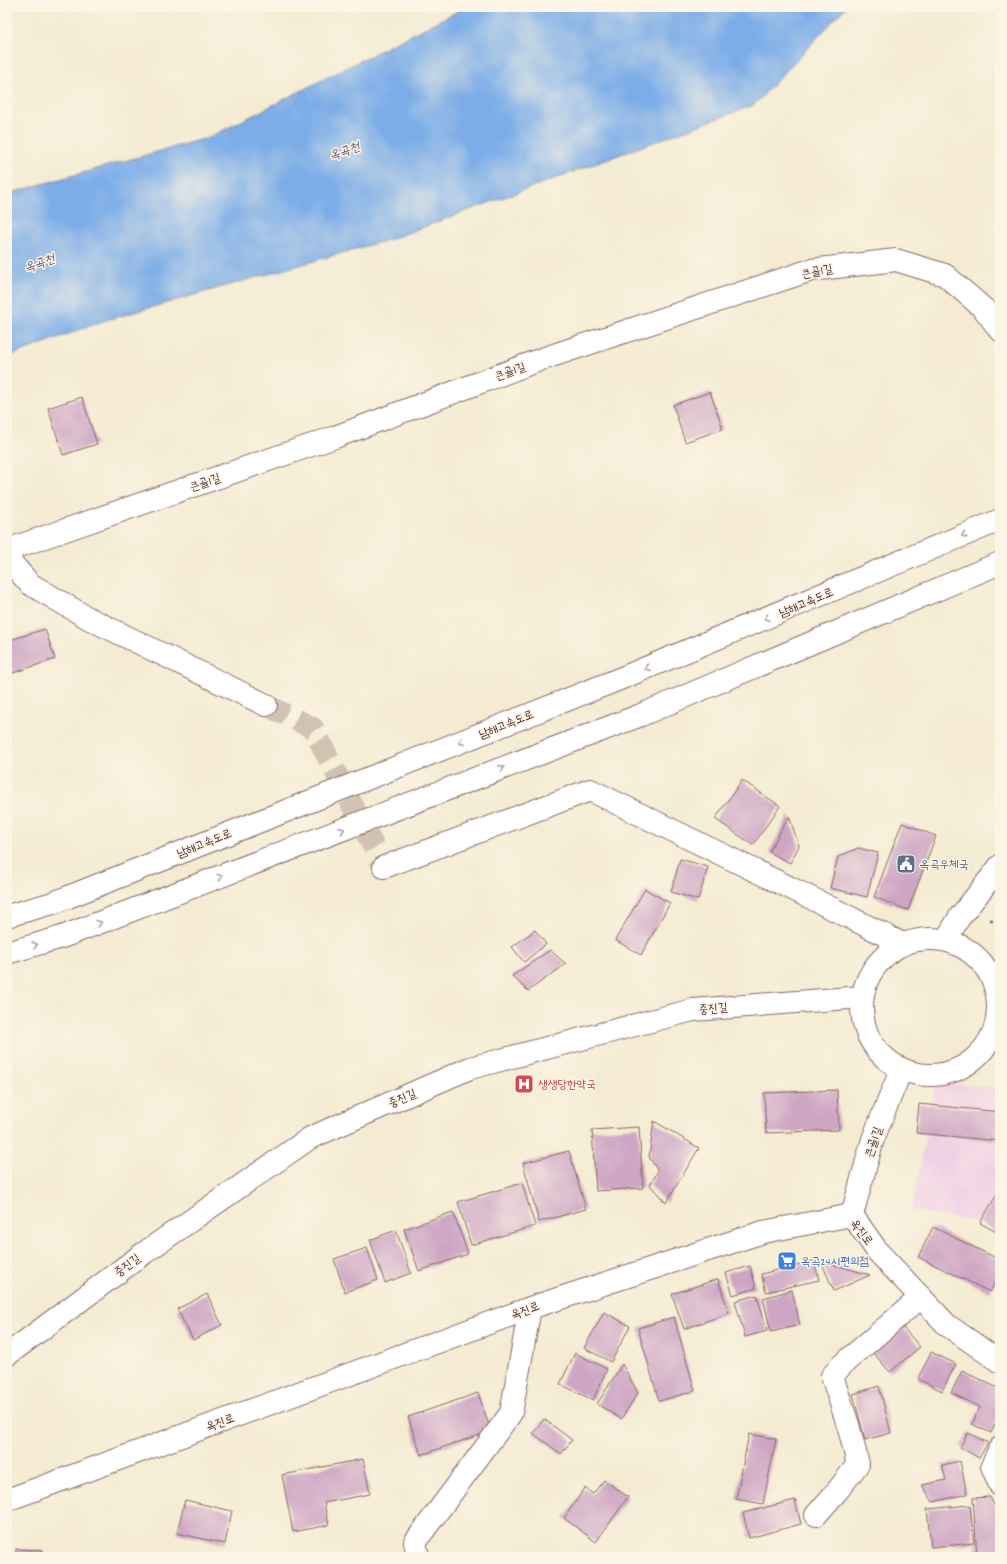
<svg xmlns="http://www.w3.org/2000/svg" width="1007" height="1564" font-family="Dekko,'Poor Story',sans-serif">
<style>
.built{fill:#f0d0e4}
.water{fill:#7dade7;stroke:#646689}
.building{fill:#cea6c4}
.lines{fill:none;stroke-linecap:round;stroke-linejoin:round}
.minor-tunnel{stroke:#d2c2b1;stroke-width:22;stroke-dasharray:22 11;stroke-linecap:butt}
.minor-casing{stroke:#866665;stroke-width:24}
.major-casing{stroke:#866665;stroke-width:24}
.highway-casing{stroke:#866665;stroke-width:24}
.path{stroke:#866665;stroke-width:2.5;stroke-dasharray:3 3;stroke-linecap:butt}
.minor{stroke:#fff;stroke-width:22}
.major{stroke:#fff;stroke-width:22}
.highway{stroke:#fff;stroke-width:22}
.oneway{stroke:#ae9aa0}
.labels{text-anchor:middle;stroke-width:3;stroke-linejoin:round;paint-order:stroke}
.street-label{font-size:12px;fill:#4a1f2b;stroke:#fcf5e5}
.service-label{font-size:12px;fill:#4e5e75;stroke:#fcf5e5;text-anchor:start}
.health-label{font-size:12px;fill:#be3a42;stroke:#fcf5e5;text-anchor:start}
.shop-label{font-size:12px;fill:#366cbe;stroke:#fcf5e5;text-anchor:start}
.water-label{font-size:13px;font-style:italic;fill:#5c516d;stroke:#fcf5e5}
</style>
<rect width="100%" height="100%" fill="#fcf5e5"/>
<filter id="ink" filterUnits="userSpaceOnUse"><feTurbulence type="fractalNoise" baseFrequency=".025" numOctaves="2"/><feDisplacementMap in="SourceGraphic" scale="8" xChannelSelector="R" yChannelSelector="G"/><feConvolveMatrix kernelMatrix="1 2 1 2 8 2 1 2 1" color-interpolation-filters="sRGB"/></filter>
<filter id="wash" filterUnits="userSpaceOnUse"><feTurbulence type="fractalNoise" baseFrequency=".012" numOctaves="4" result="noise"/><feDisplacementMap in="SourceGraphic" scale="16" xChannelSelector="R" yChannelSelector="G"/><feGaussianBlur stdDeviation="0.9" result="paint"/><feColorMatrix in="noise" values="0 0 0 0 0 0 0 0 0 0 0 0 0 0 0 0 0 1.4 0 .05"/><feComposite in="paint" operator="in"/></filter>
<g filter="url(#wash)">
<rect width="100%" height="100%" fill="#f4ebd2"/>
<!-- built -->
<path class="built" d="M935,1082L1000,1088V1234L980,1223L912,1210Z"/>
<!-- water -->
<path class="water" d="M466,7H846L754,105L391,239L103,321L7,357V194L210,137Z"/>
<g id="blocks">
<!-- building -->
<path class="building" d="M710,392L723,429L685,442L673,405Z
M82,397L97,444L63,455L48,408Z
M45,629L55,659L7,675V641Z
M742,780L780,806L753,845L715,819Z
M789,816L799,846L790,863L769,852Z
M902,823L936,836L908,910L874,897Z
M858,848L878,853L867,897L830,888L838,857Z
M680,859L708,867L698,900L671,892Z
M645,889L670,903L641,955L615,940Z
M535,930L546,944L524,962L512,947Z
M550,950L566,964L528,991L512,976Z
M837,1090L839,1130L766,1133L764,1093Z
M919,1104L1000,1112V1141L916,1133Z
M654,1121L699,1148L666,1203L650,1185L658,1171L649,1157Z
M639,1127L643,1188L596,1191L592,1130Z
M569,1151L586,1209L539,1222L523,1163Z
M522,1183L535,1226L471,1245L458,1202Z
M997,1194L1000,1196V1234L980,1223Z
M453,1212L468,1254L419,1271L404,1229Z
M933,1227L1000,1260V1273L990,1292L918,1257Z
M396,1230L411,1273L385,1283L370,1240Z
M367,1248L378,1280L345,1292L334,1259Z
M814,1261L819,1280L766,1292L761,1274Z
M821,1261L870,1275L834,1291Z
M750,1266L756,1288L733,1295L726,1273Z
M718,1279L729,1313L684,1329L672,1294Z
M792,1290L800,1325L771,1332L763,1298Z
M207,1294L222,1325L193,1340L177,1309Z
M757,1295L767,1331L745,1337L735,1301Z
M604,1312L630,1326L611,1362L584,1348Z
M674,1317L695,1391L659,1401L638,1328Z
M899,1323L920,1347L890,1372L869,1348Z
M931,1352L956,1364L942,1391L918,1379Z
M575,1353L607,1369L593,1400L560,1384Z
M622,1364L638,1393L621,1419L597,1404Z
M962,1371L1000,1389V1414L991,1433L972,1424L980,1407L951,1393Z
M879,1386L891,1433L865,1440L853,1394Z
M478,1393L491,1431L421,1455L408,1417Z
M544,1419L572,1440L561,1454L533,1433Z
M968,1433L988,1443L979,1458L960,1447Z
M749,1434L776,1439L763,1504L736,1499Z
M363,1459L370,1494L324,1503L329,1525L293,1532L282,1475Z
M960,1461L967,1494L933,1502L922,1485L946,1480L942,1465Z
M604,1480L628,1497L596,1542L564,1518L585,1488L593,1494Z
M990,1497L1000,1518V1557H977L973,1498Z
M185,1500L232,1511L225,1544L177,1533Z
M795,1500L801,1524L749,1538L743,1513Z
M970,1505L974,1543L931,1547L927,1509Z
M16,1549L43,1550V1557H16Z"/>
</g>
</g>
<g filter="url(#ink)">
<use href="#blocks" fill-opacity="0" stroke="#866665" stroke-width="1"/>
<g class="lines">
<!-- minor-tunnel -->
<path class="minor-tunnel" d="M266,705L313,728L384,867"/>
<!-- minor casing -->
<g class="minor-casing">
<path id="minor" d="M7,558L30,584L88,618L266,705
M384,867L590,790L813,899L903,944
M1000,1448L992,1466L1000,1485
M7,1500L530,1308L763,1232L852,1215L878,1252L947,1325L1000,1362
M816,1515L838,1490L858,1464L849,1428L832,1376L843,1364L921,1297
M418,1557L415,1542L511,1413L530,1308"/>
</g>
<!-- major casing -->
<g class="major-casing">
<path id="major" d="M7,550L335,437L542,359L811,270L896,260L945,275L984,309L1000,330
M862 1007a68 68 0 1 1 136 0a68 68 0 1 1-136 0Z
M946,940L959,918L1000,866
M852,1215L873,1139L901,1070
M7,1355L144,1253L310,1138L470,1068L693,1010L862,997"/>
</g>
<!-- highway casing -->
<g class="highway-casing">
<path id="highway" d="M7,916L53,903L622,678L1000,520
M7,953L62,937L641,715L1000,563"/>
</g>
<!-- path -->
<path class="path" d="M990,920H1000"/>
<!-- minor -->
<use href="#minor" class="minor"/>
<!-- major -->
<use href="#major" class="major"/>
<!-- highway -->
<use href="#highway" class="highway"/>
</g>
<!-- one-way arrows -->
<defs><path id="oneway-chevron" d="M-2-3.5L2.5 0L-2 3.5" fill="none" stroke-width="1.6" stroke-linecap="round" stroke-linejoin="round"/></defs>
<g class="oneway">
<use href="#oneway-chevron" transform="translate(964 535) rotate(157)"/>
<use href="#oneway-chevron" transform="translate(767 618) rotate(157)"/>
<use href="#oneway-chevron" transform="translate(647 668) rotate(157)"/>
<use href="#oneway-chevron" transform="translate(461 742) rotate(158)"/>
<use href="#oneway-chevron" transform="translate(502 768) rotate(-21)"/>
<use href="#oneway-chevron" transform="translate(342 830) rotate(-21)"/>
<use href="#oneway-chevron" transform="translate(220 877) rotate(-21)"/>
<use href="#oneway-chevron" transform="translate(99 923) rotate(-21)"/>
<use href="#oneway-chevron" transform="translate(35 945) rotate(-16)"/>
</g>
</g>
<!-- icons -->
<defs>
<g id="civic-square" transform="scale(1)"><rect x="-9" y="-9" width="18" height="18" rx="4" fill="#5c6f8a" stroke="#fcf5e5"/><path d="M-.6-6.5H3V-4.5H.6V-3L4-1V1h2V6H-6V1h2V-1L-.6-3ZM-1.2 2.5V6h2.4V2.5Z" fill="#fff"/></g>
<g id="hospital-square" transform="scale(1)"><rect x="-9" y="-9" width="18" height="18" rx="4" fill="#e0444e" stroke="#fcf5e5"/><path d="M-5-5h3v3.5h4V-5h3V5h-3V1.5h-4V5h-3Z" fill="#fff"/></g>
<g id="supermarket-square" transform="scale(1)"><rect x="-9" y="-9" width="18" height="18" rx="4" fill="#3f7fe0" stroke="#fcf5e5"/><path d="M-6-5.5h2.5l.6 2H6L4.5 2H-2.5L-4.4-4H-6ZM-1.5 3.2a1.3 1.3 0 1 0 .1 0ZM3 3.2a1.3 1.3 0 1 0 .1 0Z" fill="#fff"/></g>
</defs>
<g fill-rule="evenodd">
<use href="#civic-square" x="906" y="864"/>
<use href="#hospital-square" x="524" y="1084"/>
<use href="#supermarket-square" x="787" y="1261"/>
</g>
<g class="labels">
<!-- street labels -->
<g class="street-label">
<text transform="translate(817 271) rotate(-11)" y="4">큰골1길</text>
<text transform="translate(510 371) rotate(-20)" y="4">큰골1길</text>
<text transform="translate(205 482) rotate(-19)" y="4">큰골1길</text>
<text transform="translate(806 602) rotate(-23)" y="4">남해고속도로</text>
<text transform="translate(506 724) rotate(-22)" y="4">남해고속도로</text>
<text transform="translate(204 843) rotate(-22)" y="4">남해고속도로</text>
<text transform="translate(713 1008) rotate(-5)" y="4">중진길</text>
<text transform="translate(402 1098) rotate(-23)" y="4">중진길</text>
<text transform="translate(873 1142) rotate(-71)" y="4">큰골1길</text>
<text transform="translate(862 1232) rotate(53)" y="4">옥진로</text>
<text transform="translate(127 1265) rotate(-37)" y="4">중진길</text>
<text transform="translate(525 1310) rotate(-20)" y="4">옥진로</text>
<text transform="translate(220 1422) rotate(-20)" y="4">옥진로</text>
</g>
<!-- service labels -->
<g class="service-label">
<text x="920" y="868">옥곡우체국</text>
</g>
<!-- health labels -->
<g class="health-label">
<text x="538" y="1088">생생당한약국</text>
</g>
<!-- shop labels -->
<g class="shop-label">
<text x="801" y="1265">옥곡24시편의점</text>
</g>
<!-- water labels -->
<g class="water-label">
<text transform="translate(344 150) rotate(-20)" y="5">옥곡천</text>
<text transform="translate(39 262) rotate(-20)" y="5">옥곡천</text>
</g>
</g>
<!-- margin -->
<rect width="1007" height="1564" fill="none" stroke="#fcf5e5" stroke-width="24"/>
</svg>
